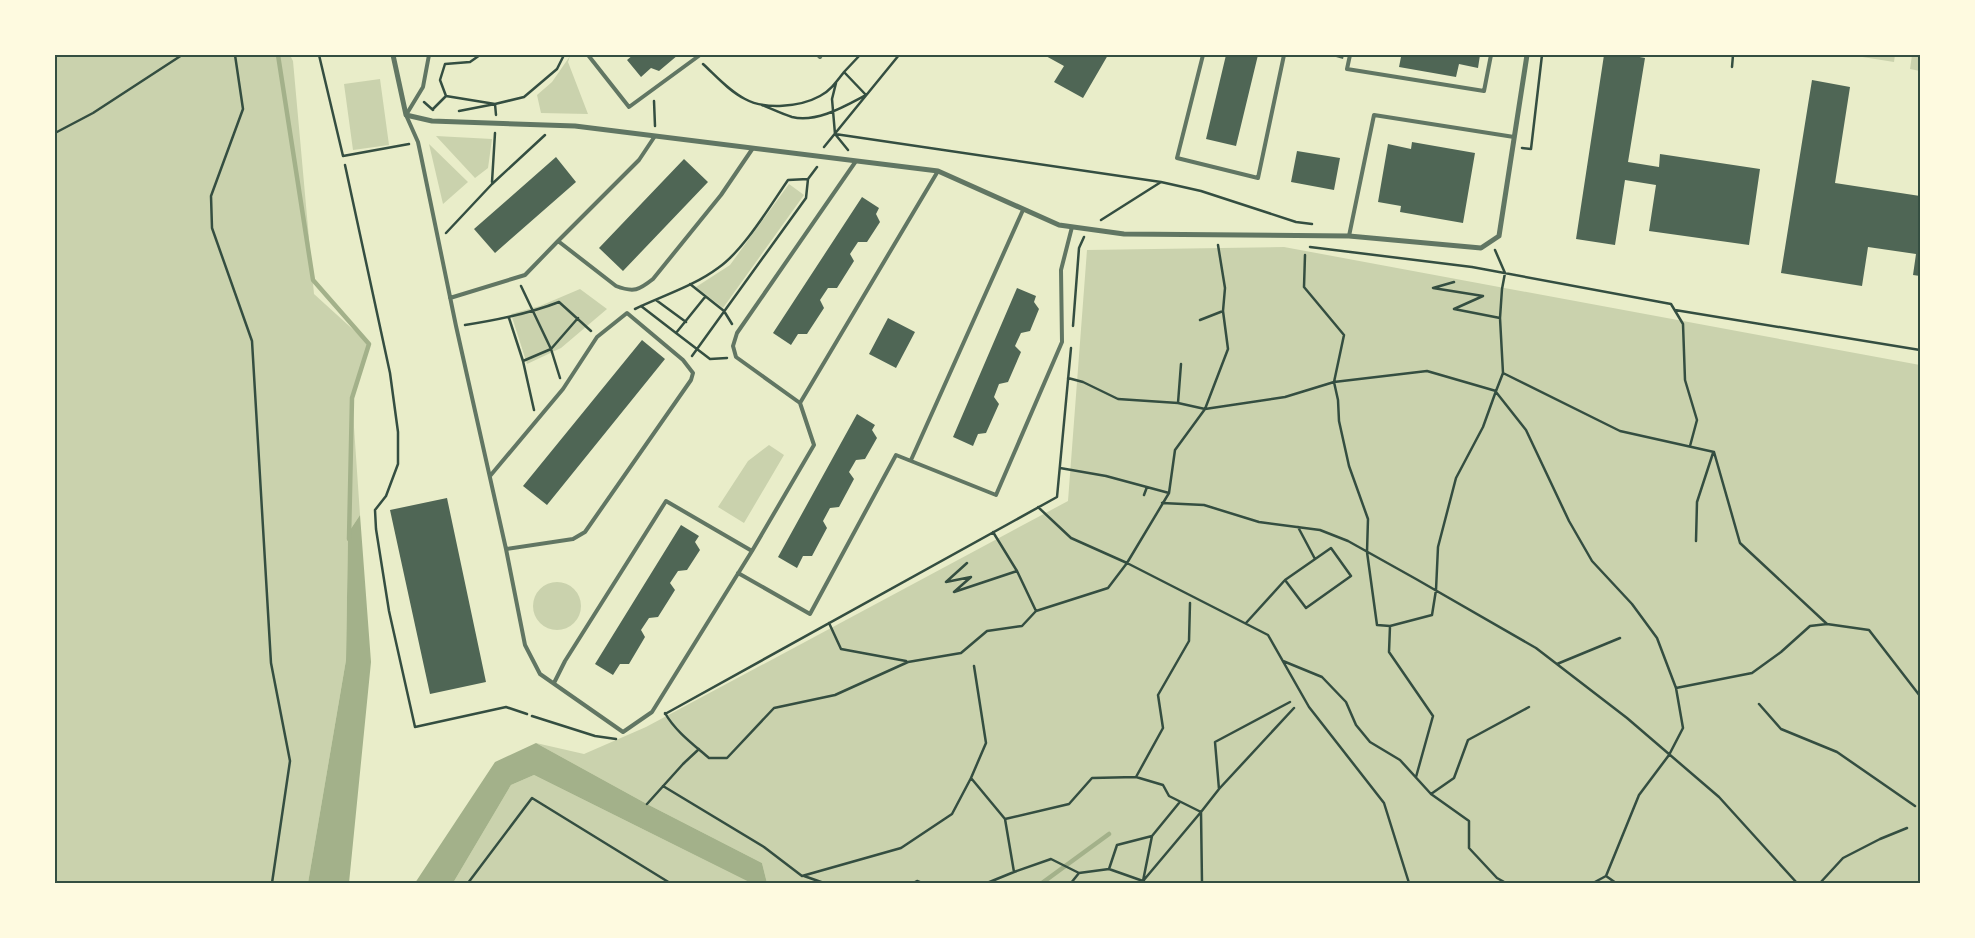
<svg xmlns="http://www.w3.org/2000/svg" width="1975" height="938" font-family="Lato,sans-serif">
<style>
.green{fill:#cad2ad}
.water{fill:#a3b18a}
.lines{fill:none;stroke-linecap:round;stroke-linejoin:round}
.stream{stroke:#a3b18a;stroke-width:4.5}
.building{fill:#4f6655}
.path{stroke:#344e41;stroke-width:2.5}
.service{stroke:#617663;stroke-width:4}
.minor{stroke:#617663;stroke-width:5}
.neatline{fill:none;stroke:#344e41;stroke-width:2}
</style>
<rect width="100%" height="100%" fill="#e9edc9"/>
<!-- green -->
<path class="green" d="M55,55H290L293,61L314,294L369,344L352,398L360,515L348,533L346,660L308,883H55Z
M1850,55H1895L1894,62Z
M1912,55H1920V71L1910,69Z
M570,56L568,62L588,114L541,113L537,95L552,82Z
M380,79L389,145L353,150L344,84Z
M436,136L492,139L488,168L475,178Z
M429,144L468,182L443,204Z
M789,184L804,195L723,308L696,287L730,265Z
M1284,247L1920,365V883H767L762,863L647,804L536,743L584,754L646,727L1068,501L1087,250Z
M580,289L607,309L561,348L527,364L511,314L540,306Z
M769,445L784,455L744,523L718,507L748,461Z
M533 606a24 24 0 1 1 48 0a24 24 0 1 1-48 0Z
M534,775L751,883H453L511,785Z"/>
<!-- water -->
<path class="water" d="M360,515L371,662L349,883H308L346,660L348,533Z
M536,743L647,804L762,863L767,883H751L534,775L511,785L453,883H415L495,762Z"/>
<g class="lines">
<!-- stream -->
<path class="stream" d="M278,55L313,280L369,344L352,398L349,539
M1042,883L1109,834"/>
</g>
<!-- building -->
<path class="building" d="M633,55H678L659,71L651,68L641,77L627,60Z
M1044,55H1108L1083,98L1054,82L1064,66Z
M1226,55H1258L1236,146L1206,139Z
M1329,55H1344L1343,59Z
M1394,55H1480L1478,68L1459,64L1456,77L1399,67L1401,57Z
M1604,55H1629L1645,58L1628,162L1659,167L1660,154L1760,169L1749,245L1649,231L1656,185L1625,180L1615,245L1576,239Z
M1812,80L1850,87L1835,183L1920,196V276L1913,275L1916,254L1868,247L1862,286L1781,273Z
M1412,142L1475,153L1463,223L1400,212L1401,206L1378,202L1388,144L1411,149Z
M1297,151L1340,158L1334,190L1291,182Z
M556,157L576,182L495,253L474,229Z
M684,159L708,182L623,271L599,248Z
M862,197L879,208L876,214L880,222L867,242H858L850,254L854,261L837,288H828L820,300L824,308L807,334H798L791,345L773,333Z
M1017,288L1036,296L1034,302L1039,309L1030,331L1021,333L1015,346L1021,352L1008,382L999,384L994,397L999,404L986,433L978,434L973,446L953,437Z
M888,318L915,332L896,368L869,354Z
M642,340L665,359L547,505L523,486Z
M857,414L875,425L872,430L877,438L865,459L856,460L849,472L854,479L839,507L830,508L823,521L827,528L820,541L812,556H803L797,568L778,557Z
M447,498L486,682L430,694L390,510Z
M681,525L699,536L695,542L700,550L687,570L678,571L670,583L675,590L658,617L649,618L641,630L645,637L629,664H620L613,675L595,664Z"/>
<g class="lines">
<!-- path -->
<path class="path" d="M235,55L243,109L211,196L212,228L252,341L271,663L290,761L272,883
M319,55L343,156L409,144
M480,55L470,62L445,64L440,80L446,96L495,104L524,97L557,69L564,55
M703,64C716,76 729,91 745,99C765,110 800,107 820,96C830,91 837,81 844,72
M1732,67L1733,55
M836,83L832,99L835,134L848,150
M654,101L655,126
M424,102L433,110
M762,105C772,109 782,114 792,117C817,123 845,106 866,95L844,72L860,55
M433,109L446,96
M459,111L495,104L496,115
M55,133L93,113L182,55
M835,134L1161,182L1201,191L1296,222L1312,224
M824,147L899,55
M1522,148L1531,149L1542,55
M345,165L390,373L398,432V464L386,496L375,510L376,529L389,611L415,727L506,707L527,714
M492,182L495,133
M1101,220L1161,182
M446,233L492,184L545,135
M1310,247L1472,267L1671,304L1683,324L1685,380L1697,420L1690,446
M1495,250L1505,273L1502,289L1500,318L1503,373
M1305,255L1304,287L1344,335L1334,382L1338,400L1339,421L1349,466L1368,519L1367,552L1377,625L1390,626
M1454,282L1433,288L1483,296L1454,309L1500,318
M690,284L724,311L732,324
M521,286L551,349L560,378
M705,297L676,333L710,359L727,358
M656,300L686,322
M641,306L676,333
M635,309C662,296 694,286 718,268C743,251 770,206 788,180L808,179
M1675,310L1920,350
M509,318L523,361L534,410
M1200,320L1223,311
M465,325C498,320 528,314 559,302L591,331
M1073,326L1079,248L1084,237
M692,356L806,198L808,179L817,167
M523,361L551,349L578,318
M1068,378L1083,382L1118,399L1178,403L1205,409L1228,349L1223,311L1225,288L1218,245
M1496,392L1526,430L1569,521L1592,561L1632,604L1657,638L1676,688L1683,728L1669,755L1639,795L1606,876L1616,883
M1178,403L1181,364
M1060,468L1106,476L1169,493
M1144,495L1147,487
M1162,503L1204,505L1259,522L1320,530L1348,541L1416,579L1536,648L1627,718L1719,797L1797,883
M1038,507L1071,538L1127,563L1169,493L1175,450L1205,409L1285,397L1334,382L1427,371L1496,391L1503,373L1620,431L1714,452L1740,543L1827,624L1869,630L1920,696
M1298,527L1315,559
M993,532L1017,571L1036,611
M1696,541L1697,502L1713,453
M1331,548L1351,576L1306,608L1285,580Z
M967,563L946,582L971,577L954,592L1017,571
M829,623L841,649L906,661
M1246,623L1285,580
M1283,661L1322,677L1346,702L1356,725L1370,742L1400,760L1431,794L1469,821V848L1497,878L1506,883
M1557,664L1620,638
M974,666L986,743L971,778L1005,819
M1676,688L1752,673L1781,652L1810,626L1827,624
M1759,704L1781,729L1837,752L1915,806
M665,713C675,731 694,745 709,758H727L774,708L835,695L908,662L961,653L987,631L1022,626L1036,611L1108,588L1127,563L1268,635L1309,707L1384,803L1409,883
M665,714L1057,497L1071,348
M532,716L595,736L616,739
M1416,777L1433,716L1389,652L1390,626L1432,615L1436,590L1438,547L1456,478L1483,427L1496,391
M663,786L764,847L802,876L901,848L952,814L971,778
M1219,789L1215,742L1290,702
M1431,794L1454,778L1468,740L1529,707
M647,804L683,764L699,749
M1152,836L1143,881L1109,869L1117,845L1152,836L1179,803
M1109,869L1079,873L1051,859L1014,872L1005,819L1069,804L1092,778L1136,777
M804,876L824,883
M468,883L532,798L670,883
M913,883L917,881L922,883
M987,883L1014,872
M1071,883L1079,873
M1147,883L1143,881L1201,812L1169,796L1163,785L1136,777L1163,728L1158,695L1189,641L1190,603
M1202,883L1201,812L1219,789L1294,708
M1593,883L1606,876
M1820,883L1843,858L1880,839L1907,828"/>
<!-- service -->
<path class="service" d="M429,55L423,87L406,115L418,142L421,156L456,326L506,549L525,645L540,674L623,732L652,712L752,551L814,445L800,403L938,171
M588,55L629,107L700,55
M818,55L820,57L821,55
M1203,55L1177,158L1258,178L1284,55
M1350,55L1347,69L1484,91L1491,55
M1349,236L1374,115L1514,137
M558,241L639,160L655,136
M450,298L525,275L558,241L616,286C634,293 639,290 653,279L721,195L753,148
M800,403L736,357L733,346L737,333L856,161
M911,460L1023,210
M490,476L563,389L597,337L627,313L683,360L693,373L691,380L585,532L573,539L506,549
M738,573L810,614L896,455L996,495L1062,342L1061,270L1072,227
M554,683L565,661L666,501L752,551"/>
<!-- minor -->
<path class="minor" d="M393,55L406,115L432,121L575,126L938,171L1059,225L1124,234L1349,236L1481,248L1499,236L1527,55"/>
</g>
<!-- border -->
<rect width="1975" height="938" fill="none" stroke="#fefae0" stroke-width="112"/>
<rect x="56" y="56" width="1863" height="826" class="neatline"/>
</svg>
